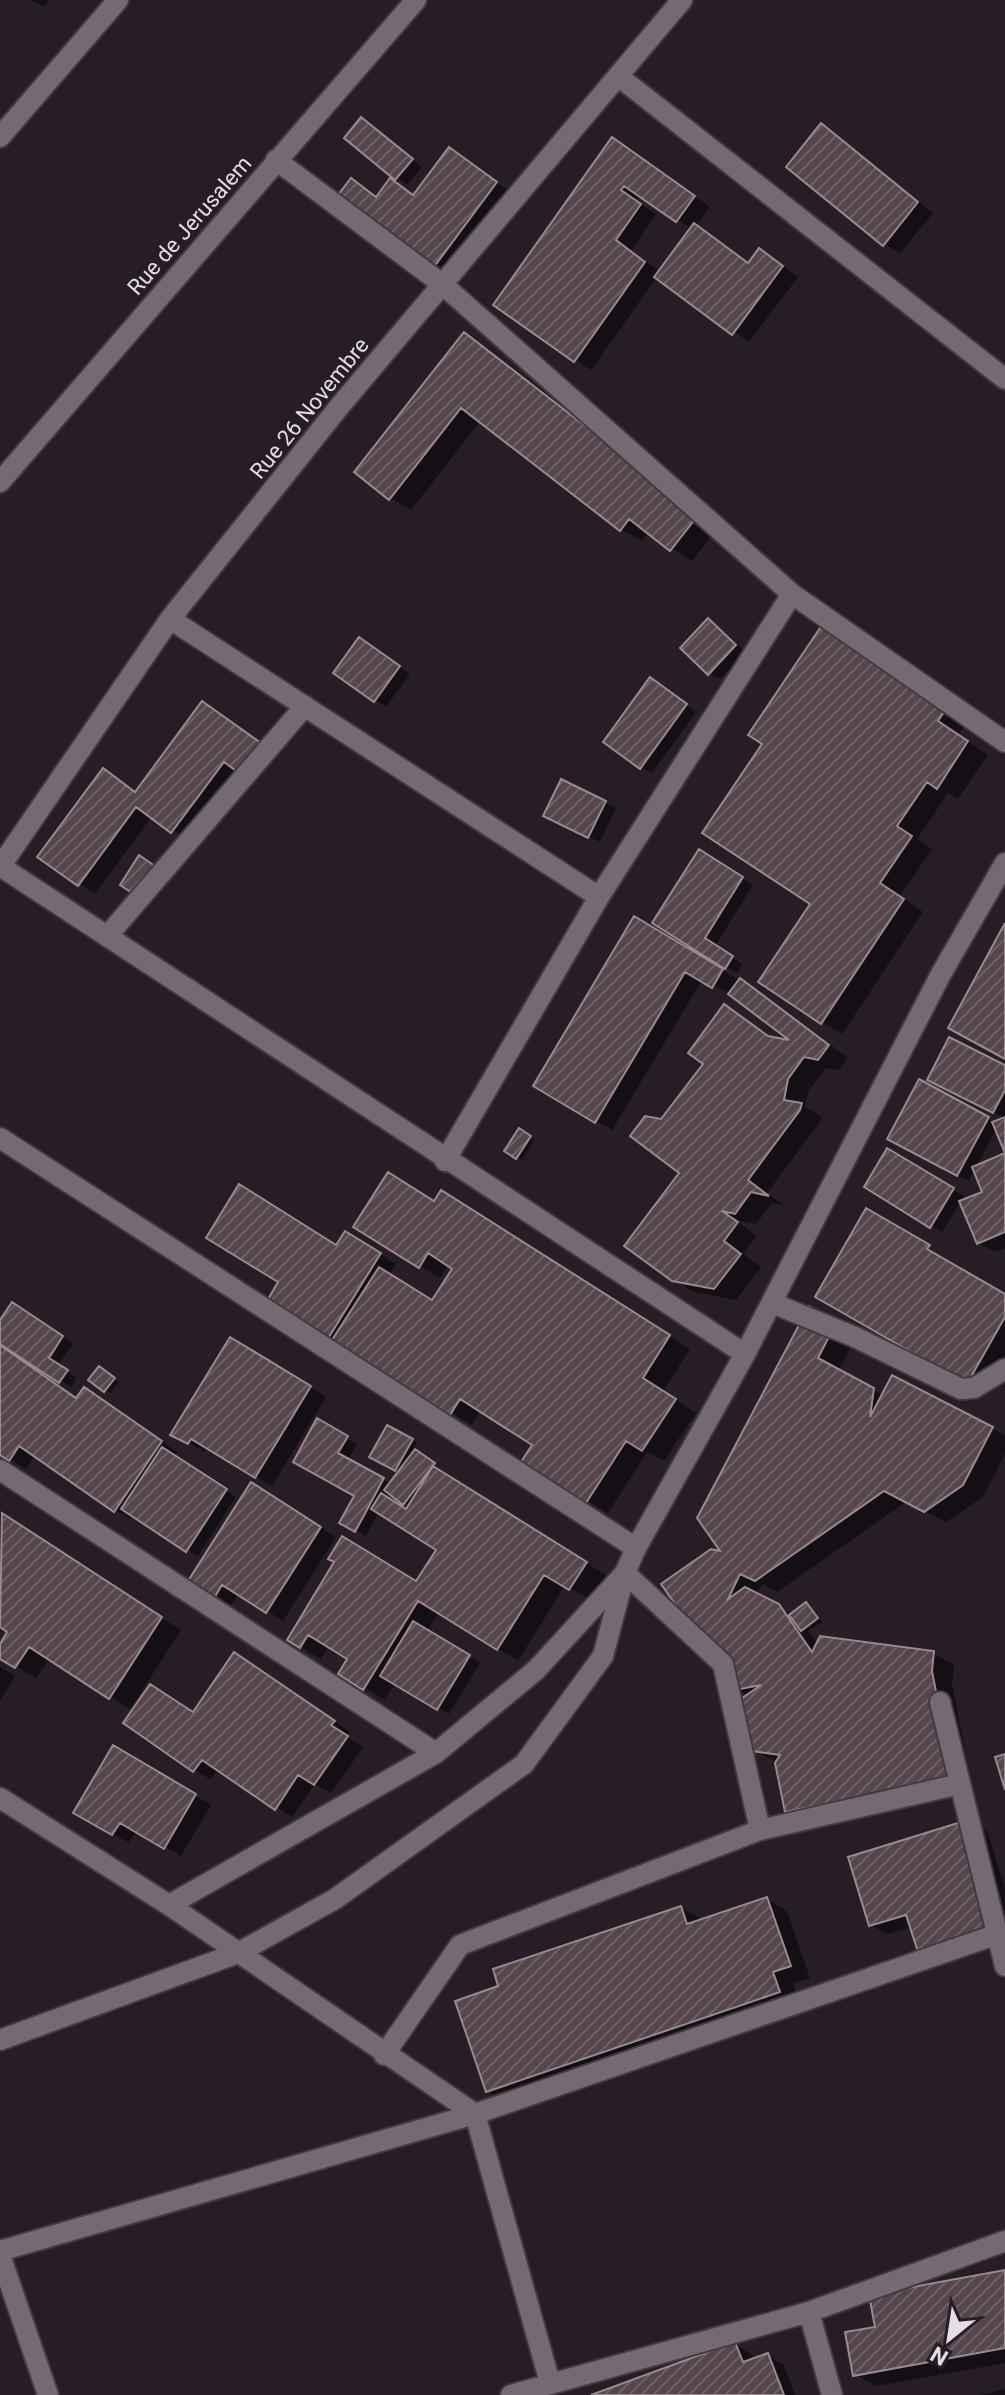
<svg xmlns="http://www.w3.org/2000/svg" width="1005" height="2395" font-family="Roboto,sans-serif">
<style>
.shadow{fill:#0007;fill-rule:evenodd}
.building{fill:url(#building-hatch);stroke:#998a8f;stroke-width:2}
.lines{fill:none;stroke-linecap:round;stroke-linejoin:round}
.minor-casing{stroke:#423a42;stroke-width:24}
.tertiary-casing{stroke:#423a42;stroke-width:24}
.minor{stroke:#756a74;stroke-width:20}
.tertiary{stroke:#756a74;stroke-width:20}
.labels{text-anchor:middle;stroke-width:6;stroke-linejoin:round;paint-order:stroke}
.street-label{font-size:22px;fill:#e4dde3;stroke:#261d26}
</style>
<defs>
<pattern id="building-hatch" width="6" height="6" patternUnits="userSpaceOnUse" patternTransform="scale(2)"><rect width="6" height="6" fill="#54464b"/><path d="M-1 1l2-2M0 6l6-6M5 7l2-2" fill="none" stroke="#6c6065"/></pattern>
</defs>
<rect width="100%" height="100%" fill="#261d26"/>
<!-- shadow -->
<path class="shadow" d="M31,0H50L44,7Z
M362,120L422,167L407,185L347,137Z
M822,126L933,213L900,253L884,244Z
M449,149L512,193L446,283L351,181L377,198L391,180L414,196Z
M628,149L710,207L696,226L750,264L775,260L798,277L749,342L657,277L591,370L575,360ZM640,195L692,229L660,272L631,251L656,214L636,201Z
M464,334L485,346L718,527L692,561L649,532L642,541L621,529L481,420L411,510L390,498Z
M709,621L746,652L720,679L709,673Z
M843,640L973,712L958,735L988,755L958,799L948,793L917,839L932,849L900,896L923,912L842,1034L822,1022L813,904Z
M371,646L410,674L386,707L336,673Z
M661,686L696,712L652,773L641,767Z
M202,703L275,754L256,780L240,771L188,840L152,816L95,894L40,857L119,780L137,793Z
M562,782L616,808L600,842L557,822Z
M699,852L753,885L715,946L742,964L737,973L654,922Z
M635,919L761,993L848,1058L839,1070L826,1068L808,1091L805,1107L822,1117L820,1122L767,1193L783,1205L772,1203L756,1224L735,1220L757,1236L743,1254L761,1267L736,1300L694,1292L673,1279L682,1172L662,1121L705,1064L725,1006L774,1039L797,1044L730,993L702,980L612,1130L536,1086Z
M1005,1067V1118L941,1086Z
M919,1082L995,1123L1005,1119V1148L997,1128L976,1167L1005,1155V1248L995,1252L978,1243L985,1193L975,1169L969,1181L889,1138Z
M519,1130L534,1140L522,1160L507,1150Z
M888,1151L964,1196L942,1232L866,1187Z
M435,1203L462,1204L690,1349L663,1391L696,1413L664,1461L647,1452L608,1513L524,1461L535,1445L481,1410L472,1425L269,1301L337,1247L362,1242L396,1264L389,1275L434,1302L455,1268L449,1264L440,1278L420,1266Z
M867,1211L1005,1296V1355L984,1391L818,1296Z
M810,1309L857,1335L838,1371L884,1396L992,1428L1005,1436V1454L983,1497L946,1522L906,1502L777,1592L762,1584L756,1595L792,1615L806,1605L811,1607L822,1622L808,1631L818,1645L933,1653L954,1665L952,1684L973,1790L807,1822L786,1810L777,1762L753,1750L749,1696L736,1689L663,1584L724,1554Z
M23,1311L73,1344L58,1365L77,1378L71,1387L0,1341V1324Z
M0,1346L77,1399L100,1398L177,1452L174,1456L236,1497L198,1556L134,1515L131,1519L115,1510L35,1455L26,1469L0,1453Z
M247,1349L326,1397L272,1486L208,1447L205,1452L173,1434Z
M104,1371L119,1382L110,1393L91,1379Z
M317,1421L357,1444L348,1460L391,1484L400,1472L372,1456L388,1427L417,1443L413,1450L438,1468L436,1470L606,1575L591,1600L565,1585L518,1661L439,1612L427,1631L480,1663L449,1714L395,1683L385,1700L341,1674L350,1659L329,1646L321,1659L289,1640L417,1583L439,1549L379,1512L366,1536L341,1522L356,1495ZM390,1493L410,1507L408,1511L387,1499Z
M268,1494L336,1537L283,1621L239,1593L231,1605L190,1580Z
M2,1516L181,1630L130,1709L50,1658L36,1678L0,1656V1648L10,1632L0,1625Z
M251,1664L350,1732L346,1736L363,1747L331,1793L315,1784L292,1817L218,1768L211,1780L126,1723L194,1714Z
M0,1667L15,1676L0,1701Z
M114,1747L211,1805L181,1856L137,1830L129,1843L76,1812Z
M971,1822L987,1831L1005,1888V1943L912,1927L887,1934L871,1925Z
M767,1899L787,1911L810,1978L793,1983L800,2003L509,2103L488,2091L681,1908L703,1920Z
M1005,2272V2363L876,2386L855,2374L877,2328Z
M735,2344L751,2354L754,2360L767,2355L784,2365L795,2395H596Z
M1005,2389V2395H981Z"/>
<!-- building -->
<path class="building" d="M361,117L413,159L395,180L344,138Z
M821,123L918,202L883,246L786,167Z
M612,137L695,196L676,222L624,186L621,190L641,204L616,240L645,262L574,362L493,305Z
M449,147L497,182L428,275L338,195L351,178L376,197L390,178L413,195Z
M694,223L748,263L759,248L783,266L732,335L654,277Z
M464,332L699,514L670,551L629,519L620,531L461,408L389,500L354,472Z
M708,618L736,645L708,675L680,648Z
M822,625L953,698L938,721L968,741L937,789L927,782L897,826L912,836L880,883L904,899L821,1024L758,982L810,904L702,833L762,744L748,735Z
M359,637L400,666L374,702L333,673Z
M650,677L687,704L640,769L603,742Z
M202,701L261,743L239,773L224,762L171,833L136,807L78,886L37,857L103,768L135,792Z
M561,779L606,801L588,838L543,816Z
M699,849L743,877L705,938L733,956L725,969L652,923Z
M139,855L159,869L140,898L120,885Z
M634,916L723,969L712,988L685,972L595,1123L533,1086Z
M1005,923V1059L948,1028Z
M740,978L829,1045L818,1060L804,1057L788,1079L784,1100L802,1103L800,1110L748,1180L769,1196L751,1192L735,1214L722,1211L738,1222L724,1241L741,1254L714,1289L672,1281L624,1246L679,1173L630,1136L645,1116L661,1119L703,1064L688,1053L724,1004L768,1036L789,1040L728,994Z
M949,1037L1005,1065V1090L993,1113L927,1080Z
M919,1079L989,1117L957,1176L887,1139Z
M1005,1117V1232L977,1244L959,1201L982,1192L972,1167L1005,1153L992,1122Z
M519,1128L531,1136L516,1159L504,1151Z
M887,1148L954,1188L930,1228L864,1187Z
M388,1172L434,1201L441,1190L670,1335L643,1378L676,1399L642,1451L626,1441L586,1503L521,1462L532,1445L460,1399L450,1415L332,1340L379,1267L432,1300L452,1269L428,1253L419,1268L353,1227Z
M239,1184L336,1245L345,1231L381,1253L327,1340L267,1301L278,1282L206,1238Z
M866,1208L930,1245L927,1249L1005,1294V1317L967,1384L815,1297Z
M12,1302L63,1336L49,1358L68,1370L59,1383L0,1344V1320Z
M809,1306L837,1321L818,1358L874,1388L870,1417L892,1375L993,1427L963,1485L924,1512L884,1491L755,1581L740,1574L728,1599L745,1587L779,1604L812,1652L820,1636L934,1651L932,1671L953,1779L785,1812L775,1763L780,1755L751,1751L741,1699L761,1685L735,1690L661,1584L711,1549L720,1551L697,1518Z
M230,1337L311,1386L255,1478L191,1439L188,1444L170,1435Z
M0,1345L76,1398L84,1387L162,1441L114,1512L19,1446L9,1461L0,1455Z
M99,1366L115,1378L104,1392L88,1380Z
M317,1418L348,1436L338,1453L384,1478L355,1532L339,1523L354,1496L293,1462Z
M387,1425L413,1439L395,1471L369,1457Z
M162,1447L227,1489L186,1552L121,1509Z
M415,1449L435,1463L403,1505L384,1490Z
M433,1466L587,1562L569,1590L544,1575L497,1650L418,1601L363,1690L338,1674L347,1659L308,1635L300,1648L287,1640L334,1562L328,1559L342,1536L416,1581L436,1550L371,1509L381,1493L406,1509Z
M251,1482L321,1527L266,1613L222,1585L214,1598L188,1581Z
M2,1513L162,1617L109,1699L29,1647L15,1668L0,1659V1644L7,1632L0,1627Z
M806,1602L818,1618L801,1631L789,1615Z
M413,1621L470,1655L437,1710L380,1676Z
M234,1652L335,1721L331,1725L348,1736L314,1785L298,1775L275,1810L202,1760L193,1772L123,1723L150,1684L193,1712Z
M113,1745L196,1794L164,1849L120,1823L112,1835L73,1813Z
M1005,1754V1790L995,1757Z
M971,1819L1005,1928L919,1955L906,1915L869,1926L848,1857Z
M767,1897L791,1966L773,1972L780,1992L486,2092L455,2001L498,1986L493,1969L681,1906L687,1924Z
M1005,2270V2348L853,2376L845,2332L875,2327L869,2295Z
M735,2342L743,2362L768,2353L784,2395H591Z"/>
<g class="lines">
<!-- minor casing -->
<g class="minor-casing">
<path id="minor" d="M618,76L1005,379
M0,137L118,0
M276,160L442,284L792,594L1005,742
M0,482L416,0
M170,619L599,897
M0,866L745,1354
M0,867L170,619L339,407L682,0
M109,934L305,706
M0,1138L636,1548
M445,1161L599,897L792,594
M772,1303L855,1337L961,1389L974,1388L1005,1369
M0,1470L436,1753
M940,1702L1005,1966
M0,1798L169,1905L475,2114L550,2383
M169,1905L436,1753L536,1670L625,1573L723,1664L760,1830
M384,2055L460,1945L760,1830L960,1784
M0,2251L475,2114L995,1935
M0,2255L48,2395
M809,2312L832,2395
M511,2395L809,2312L1005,2241"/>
</g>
<!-- tertiary casing -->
<g class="tertiary-casing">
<path id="tertiary" d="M0,2040L238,1953L335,1899L524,1764L603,1656L625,1573L636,1548L745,1354L941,974L1005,863"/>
</g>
<!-- minor -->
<use href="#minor" class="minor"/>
<!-- tertiary -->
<use href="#tertiary" class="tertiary"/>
</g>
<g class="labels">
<!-- street labels -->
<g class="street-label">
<text transform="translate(189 225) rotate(-49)" y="8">Rue de Jerusalem</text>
<text transform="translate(309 408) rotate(-51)" y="8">Rue 26 Novembre</text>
</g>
</g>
<!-- north arrow -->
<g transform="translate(949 2339) rotate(210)" stroke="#261d26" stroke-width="6" paint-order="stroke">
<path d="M0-6L14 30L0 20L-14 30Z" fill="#e4dde3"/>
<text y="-12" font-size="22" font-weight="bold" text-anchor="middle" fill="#e4dde3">N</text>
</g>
</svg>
